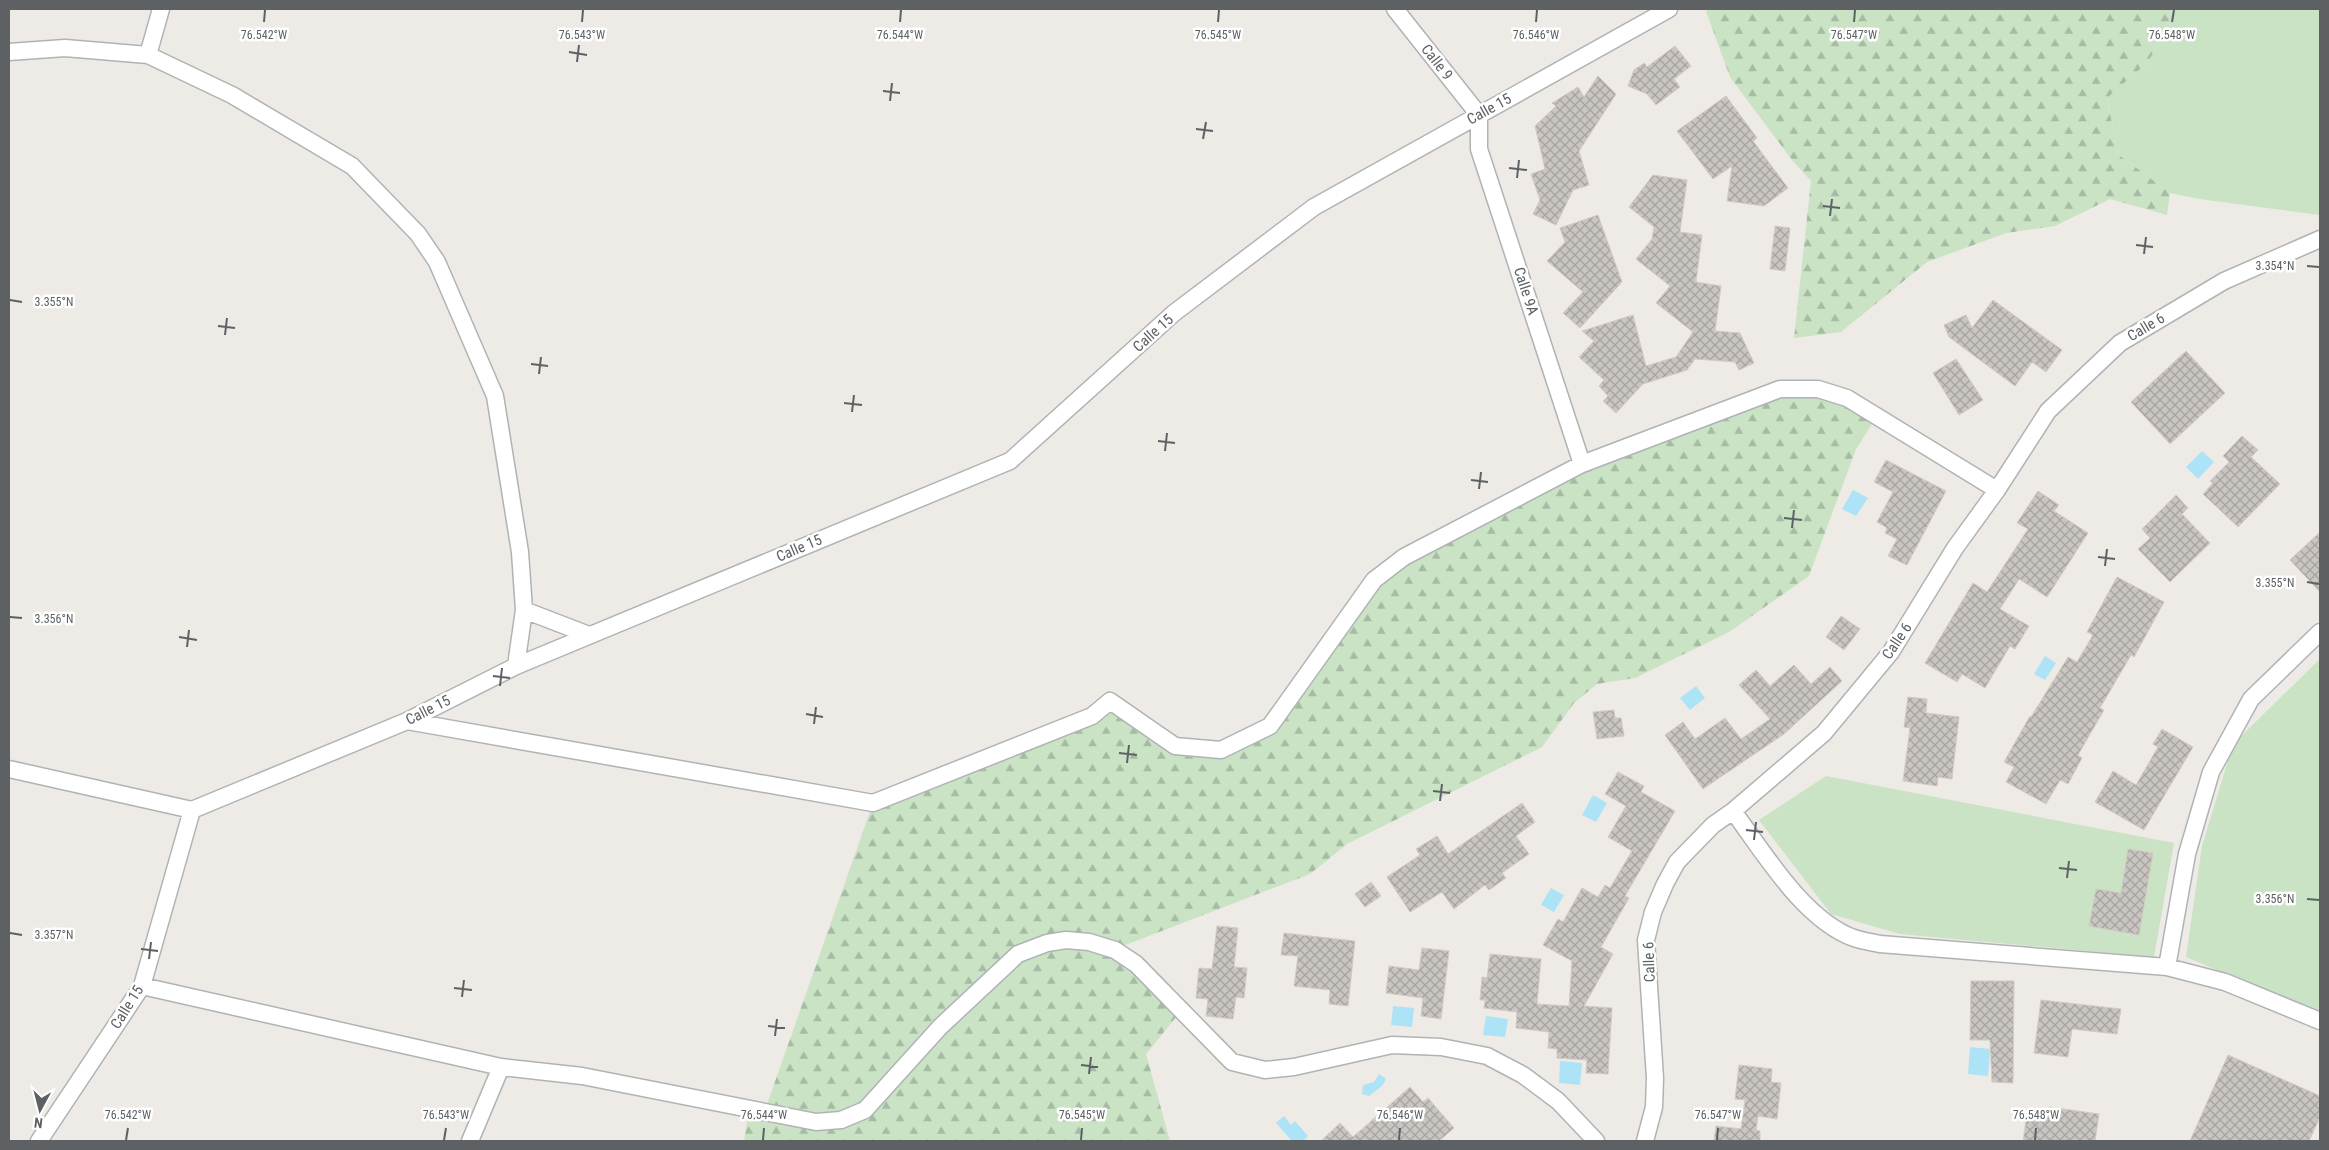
<svg xmlns="http://www.w3.org/2000/svg" width="2329" height="1150" font-family="'Roboto Condensed',sans-serif">
<style>
.green{fill:#c9e3c4}
.forest{fill:url(#forest-firs)}
.water{fill:#ace3f7}
.building{fill:url(#building-cross-hatch);stroke:#d2cbc4}
.lines{fill:none;stroke-linecap:round;stroke-linejoin:round}
.street-casing{stroke:#b0b3b6;stroke-width:19}
.street{stroke:#fff;stroke-width:16}
.ticks{fill:none;stroke:#5d6164;stroke-width:2}
.labels{text-anchor:middle;stroke-width:5;stroke-linejoin:round;paint-order:stroke}
.street-label{font-size:15px;fill:#5d6164;stroke:#fff}
.ticks-label{font-size:12px;text-anchor:middle;fill:#5d6164;stroke:#fff;stroke-width:5;stroke-linejoin:round;paint-order:stroke}
</style>
<defs>
<pattern id="forest-firs" width="22" height="20" patternUnits="userSpaceOnUse" patternTransform="scale(1.25)"><rect width="22" height="20" fill="#c9e3c4"/><path d="M5 1l3.5 6h-7zM16 11l3.5 6h-7z" fill="#a6bba3"/></pattern>
<pattern id="building-cross-hatch" width="8" height="8" patternUnits="userSpaceOnUse" patternTransform="scale(1.25)"><rect width="8" height="8" fill="#c9c5c1"/><path d="M0 0l8 8M0 8l8-8" fill="none" stroke="#a6a3a0"/></pattern>
</defs>
<rect width="100%" height="100%" fill="#eeeae5"/>
<!-- green -->
<path class="green" d="M2170,9H2320V215L2200,199L2170,193L2118,154L2107,97L2148,62L2173,19Z
M2320,659V1013L2186,957L2202,846L2233,744Z
M1826,776L2174,843L2154,957L1900,934L1831,914L1759,820Z"/>
<!-- forest -->
<path class="forest" d="M1710,9H2170L2173,19L2148,62L2107,98L2118,154L2170,193L2167,215L2110,199L2055,226L2006,233L1927,262L1841,332L1794,338L1811,181L1792,160L1730,77L1706,11Z
M1780,389H1818L1877,416L1856,449L1809,576L1729,632L1635,678L1597,684L1574,703L1542,747L1347,844L1310,874L1115,949L1181,1011L1146,1054L1170,1141H744L749,1110L764,1113L873,803L1110,701L1175,746L1221,750L1270,726L1374,580L1582,464Z"/>
<!-- water -->
<path class="water" d="M2202,451L2214,462L2198,479L2186,467Z
M1853,490L1868,498L1856,516L1842,509Z
M2045,656L2056,663L2045,680L2034,674Z
M1696,686L1705,698L1690,710L1680,698Z
M1593,795L1607,803L1596,822L1582,815Z
M1551,888L1564,895L1554,912L1541,905Z
M1393,1006L1414,1008L1412,1027L1391,1025Z
M1486,1016L1508,1019L1505,1037L1483,1035Z
M1970,1047L1990,1049L1988,1076L1968,1074Z
M1560,1061L1582,1063L1580,1085L1559,1083Z
M1379,1074L1386,1079L1382,1086L1369,1096L1362,1094L1363,1085L1374,1082Z
M1284,1116L1291,1125L1295,1121L1308,1136L1303,1141H1292L1276,1123Z"/>
<!-- building -->
<path class="building" d="M1675,46L1691,66L1674,79L1680,87L1656,105L1647,94L1628,86L1634,70L1644,63L1647,67Z
M1598,76L1616,94L1579,151L1589,185L1573,190L1556,225L1533,214L1540,200L1531,174L1545,169L1535,126L1556,106L1552,103L1578,87L1584,97Z
M1726,96L1757,138L1753,141L1788,188L1764,206L1727,201L1732,166L1713,179L1677,131Z
M1653,175L1687,180L1680,232L1702,235L1696,282L1721,286L1715,331L1740,333L1754,363L1739,370L1735,362L1695,359L1687,370L1643,384L1616,413L1603,401L1608,396L1599,386L1604,380L1579,357L1594,341L1582,331L1633,315L1646,366L1676,357L1693,332L1656,303L1670,286L1636,259L1652,239L1654,227L1629,207Z
M1598,215L1622,282L1580,328L1563,313L1583,292L1547,261L1565,242L1560,228Z
M1775,226L1790,228L1785,271L1770,269Z
M1993,300L2062,350L2046,372L2032,362L2015,386L1949,337L1944,325L1966,315L1972,328Z
M2186,351L2225,393L2170,444L2131,402Z
M1956,359L1983,400L1959,415L1933,373Z
M2242,436L2258,450L2251,457L2280,484L2238,527L2203,494L2213,483L2210,481L2229,462L2223,456Z
M1886,460L1946,491L1907,565L1888,556L1897,539L1885,533L1887,528L1877,522L1893,492L1874,482Z
M2038,491L2059,505L2054,511L2088,533L2047,597L2019,579L2000,609L2029,626L2015,649L2010,646L1985,688L1962,674L1957,682L1925,663L1973,583L1987,592L2028,529L2017,523Z
M2176,495L2188,508L2182,514L2210,543L2170,582L2138,549L2150,538L2142,529Z
M2320,532V592L2290,560Z
M2117,577L2164,602L2134,657L2131,655L2100,708L2104,710L2078,755L2082,758L2068,784L2060,780L2046,804L2006,782L2014,767L2004,762L2030,716L2031,717L2068,657L2077,662L2093,635L2087,632Z
M1841,616L1860,629L1844,650L1826,637Z
M1794,665L1811,684L1830,667L1842,681L1784,734L1703,789L1665,735L1683,722L1695,739L1725,718L1741,739L1770,719L1739,685L1756,670L1770,686Z
M1908,697L1927,699L1926,713L1959,717L1952,779L1938,777L1937,786L1903,781L1910,728L1904,727Z
M1614,710L1615,718H1621L1624,736L1597,739L1593,712Z
M2162,729L2193,747L2144,830L2095,802L2113,771L2136,785L2158,747L2153,744Z
M1618,772L1644,786L1641,792L1675,811L1625,896L1629,898L1601,947L1613,954L1584,1006L1612,1008L1608,1074L1586,1073L1587,1060L1557,1058V1049L1548,1048L1549,1032L1516,1028L1517,1012L1484,1008L1485,1000H1480L1482,977L1487,978L1490,954L1541,959L1537,1004L1569,1006L1572,961L1543,945L1558,919L1563,922L1582,888L1598,897L1605,885L1610,888L1632,851L1608,837L1626,806L1605,794Z
M1522,803L1535,822L1516,836L1529,854L1502,873L1506,878L1489,890L1485,885L1454,909L1442,892L1410,912L1387,877L1420,855L1416,849L1437,836L1448,854Z
M2128,849L2153,853L2139,935L2089,926L2096,889L2121,893Z
M1371,882L1381,896L1365,907L1355,894Z
M1217,926L1238,928L1234,967L1247,968L1244,998L1236,997L1233,1019L1206,1016L1208,999L1196,998L1199,968L1212,969Z
M1284,933L1355,941L1348,1006L1329,1004L1330,990L1294,986L1298,956L1281,955Z
M1422,948L1449,951L1441,1019L1421,1016L1423,998L1386,993L1389,966L1419,970Z
M1971,981H2014L2013,1083L1992,1082L1990,1040H1970Z
M2041,1000L2121,1009L2117,1034L2072,1029L2068,1057L2034,1053Z
M2228,1055L2320,1096V1117L2309,1141H2190Z
M1739,1065L1772,1069L1771,1082L1781,1083L1777,1119L1758,1116L1756,1130L1760,1131V1141H1714L1716,1126L1741,1129L1745,1100L1735,1099Z
M1410,1087L1423,1102L1428,1098L1454,1128L1439,1141H1321L1340,1123L1353,1137Z
M2049,1107L2099,1114L2095,1141H2023L2027,1114L2048,1117Z"/>
<g class="lines">
<!-- street casing -->
<g class="street-casing">
<path id="street" d="M1395,9L1479,115
M9,52L65,48L148,55L232,95L352,166L418,234L437,262L495,396L520,552L524,610L516,666
M148,55L161,9
M1479,115V149L1582,464
M524,610L589,635
M407,721L873,803L1092,716L1110,701L1175,746L1221,750L1270,726L1374,580L1404,557L1582,464L1780,389H1818L1847,398L1997,490
M9,769L192,810
M192,810L407,721L516,666L1010,461L1174,313L1314,207L1669,9
M1733,811C1764,853 1804,920 1854,938C1862,941 1872,942 1880,944L2167,967L2225,982L2320,1021
M2167,967L2187,854L2211,772L2251,699L2320,632
M142,986L501,1067L582,1076L816,1122L841,1120L865,1110L940,1027L1018,954L1047,943L1066,940L1089,942L1115,950L1136,964L1232,1062L1265,1070L1294,1067L1392,1045L1441,1047L1487,1056L1523,1075L1558,1101L1596,1141
M39,1141L142,986L192,810
M470,1141L501,1067
M1645,1141L1654,1107L1655,1078L1646,940L1653,912L1665,884L1677,862L1713,825L1733,811L1824,733L1891,652L1955,548L1997,490L2048,411L2120,343L2224,281L2320,239"/>
</g>
<!-- street -->
<use href="#street" class="street"/>
</g>
<!-- ticks -->
<path class="ticks" d="M264,22L265,10M582,22L583,10M900,22L901,10M1218,22L1219,10M1536,22L1537,10M1854,22L1855,10M2172,22L2174,10M569,52L587,55M577,62L579,45M883,91L900,93M890,101L892,83M1196,129L1213,131M1203,139L1206,122M1509,168L1527,170M1517,178L1519,160M1823,206L1840,208M1830,216L1832,199M2136,245L2153,247M2144,254L2146,237M2307,266L2319,267M10,300L22,302M218,326L235,328M225,335L227,318M531,364L548,366M539,374L541,357M844,403L862,405M852,412L854,395M1158,441L1175,443M1165,451L1167,433M1471,480L1488,482M1479,489L1481,472M1784,518L1802,520M1792,528L1794,510M2098,557L2115,559M2105,566L2107,549M2307,582L2319,584M10,617L22,618M179,637L197,640M187,647L189,630M493,676L510,678M500,686L502,668M806,714L823,717M814,724L816,707M1119,753L1137,755M1127,763L1129,745M1433,791L1450,793M1440,801L1442,784M1746,830L1763,832M1754,840L1756,822M2059,868L2077,870M2067,878L2069,861M2307,899L2319,900M10,933L22,935M141,949L158,951M149,959L151,942M454,988L472,990M462,997L464,980M768,1026L785,1028M775,1036L777,1019M1081,1065L1098,1067M1089,1074L1091,1057M126,1140L128,1128M444,1140L446,1128M763,1140L764,1128M1081,1140L1082,1128M1399,1140L1400,1128M1717,1140L1718,1128M2035,1140L2036,1128"/>
<g class="labels">
<!-- street labels -->
<g class="street-label">
<text transform="translate(1437 62) rotate(52)" y="5">Calle 9</text>
<text transform="translate(1489 109) rotate(-29)" y="5">Calle 15</text>
<text transform="translate(1526 291) rotate(72)" y="5">Calle 9A</text>
<text transform="translate(2146 327) rotate(-31)" y="5">Calle 6</text>
<text transform="translate(1153 333) rotate(-42)" y="5">Calle 15</text>
<text transform="translate(799 548) rotate(-23)" y="5">Calle 15</text>
<text transform="translate(1897 641) rotate(-56)" y="5">Calle 6</text>
<text transform="translate(428 710) rotate(-27)" y="5">Calle 15</text>
<text transform="translate(1649 962) rotate(-92)" y="5">Calle 6</text>
<text transform="translate(127 1007) rotate(-58)" y="5">Calle 15</text>
</g>
</g>
<g class="ticks-label">
<text x="264" y="39">76.542°W</text>
<text x="582" y="39">76.543°W</text>
<text x="900" y="39">76.544°W</text>
<text x="1218" y="39">76.545°W</text>
<text x="1536" y="39">76.546°W</text>
<text x="1854" y="39">76.547°W</text>
<text x="2172" y="39">76.548°W</text>
<text x="2275" y="270">3.354°N</text>
<text x="54" y="306">3.355°N</text>
<text x="2275" y="587">3.355°N</text>
<text x="54" y="623">3.356°N</text>
<text x="2275" y="903">3.356°N</text>
<text x="54" y="939">3.357°N</text>
<text x="128" y="1119">76.542°W</text>
<text x="446" y="1119">76.543°W</text>
<text x="764" y="1119">76.544°W</text>
<text x="1082" y="1119">76.545°W</text>
<text x="1400" y="1119">76.546°W</text>
<text x="1718" y="1119">76.547°W</text>
<text x="2036" y="1119">76.548°W</text>
</g>
<!-- border -->
<rect width="2329" height="1150" fill="none" stroke="#5d6164" stroke-width="20"/>
<!-- north arrow -->
<g transform="translate(40 1110) rotate(187)" stroke="#ffffff" stroke-width="4" paint-order="stroke">
<path d="M0-4L9 19L0 12L-9 19Z" fill="#5d6164"/>
<text y="-8" font-size="14" font-weight="bold" text-anchor="middle" fill="#5d6164">N</text>
</g>
</svg>
